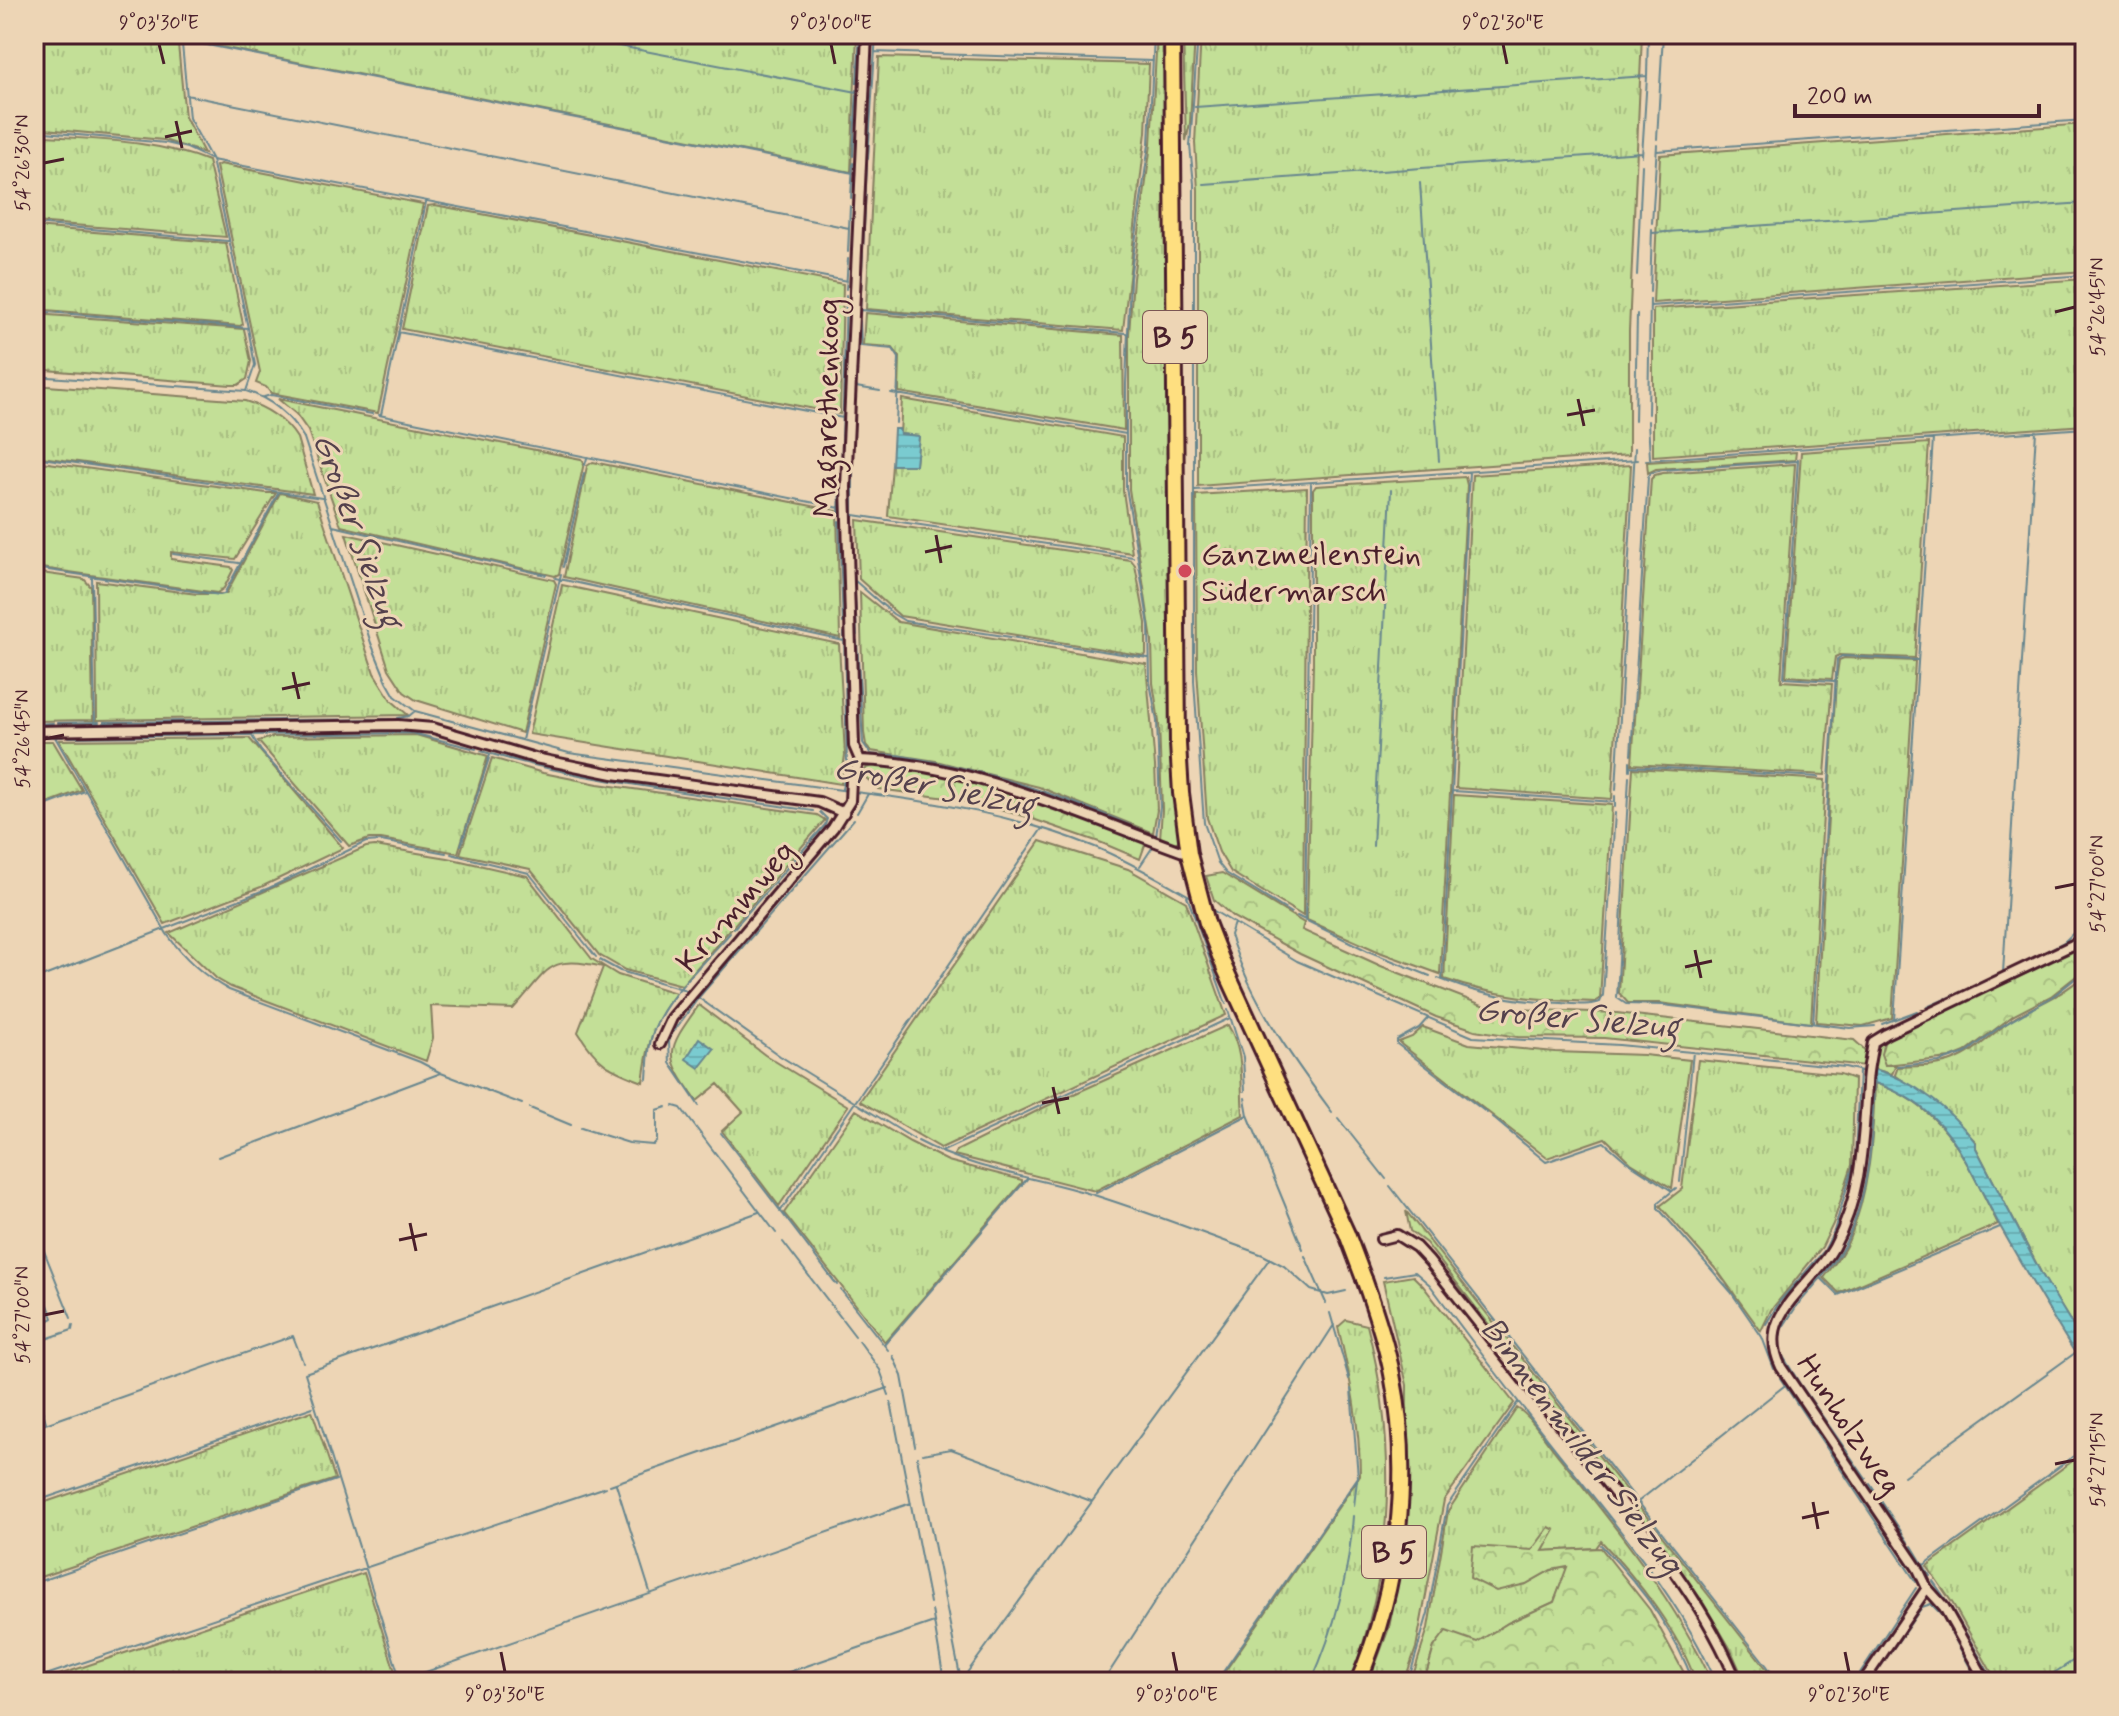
<svg xmlns="http://www.w3.org/2000/svg" width="2119" height="1716" font-family="Mynerve,sans-serif">
<style>
.grass{fill:url(#grass-tufts);stroke:#867f61;stroke-width:2}
.forest{fill:url(#forest-crowns);stroke:#867f61;stroke-width:2}
.water{fill:url(#water-rules);stroke:#67868e;stroke-width:2}
.lines{fill:none;stroke-linecap:round;stroke-linejoin:round}
.stream{stroke:#67868e;stroke-width:2}
.minor-casing{stroke:#4a1f2b;stroke-width:14}
.primary-casing{stroke:#4a1f2b;stroke-width:20}
.trunk-casing{stroke:#4a1f2b;stroke-width:20}
.minor{stroke:#edd5b5;stroke-width:8}
.primary{stroke:#fedf80;stroke-width:14}
.trunk{stroke:#fedf80;stroke-width:14}
.ticks{fill:none;stroke:#4a1f2b;stroke-width:3}
.poi-dot{fill:#d1495b;stroke:#edd5b5;stroke-width:3}
.labels{text-anchor:middle;stroke-width:6;stroke-linejoin:round;paint-order:stroke}
.shield{fill:#edd5b5;stroke:#7b5654;stroke-width:2}
.shield-label{font-size:30px;font-weight:bold;fill:#4a1f2b}
.street-label{font-size:32px;fill:#4a1f2b;stroke:#edd5b5}
.poi-label{font-size:32px;fill:#4a1f2b;stroke:#edd5b5;text-anchor:start}
.water-label{font-size:34px;font-style:italic;fill:#54414c;stroke:#edd5b5}
.neatline{fill:none;stroke:#4a1f2b;stroke-width:3}
.ticks-label{font-size:20px;text-anchor:middle;fill:#4a1f2b}
</style>
<defs>
<pattern id="grass-tufts" width="24" height="20" patternUnits="userSpaceOnUse" patternTransform="scale(2)"><rect width="24" height="20" fill="#c3df97"/><path d="M3 7l-1-3M5 7V3M7 7l1-3M15 17l-1-3M17 17v-4M19 17l1-3" fill="none" stroke="#a9bf82"/></pattern>
<pattern id="forest-crowns" width="20" height="18" patternUnits="userSpaceOnUse" patternTransform="scale(2)"><rect width="20" height="18" fill="#c3df97"/><path d="M2 6a3 3 0 1 1 6 0M12 15a3 3 0 1 1 6 0" fill="none" stroke="#a9bf82"/></pattern>
<pattern id="water-rules" width="6" height="5" patternUnits="userSpaceOnUse" patternTransform="scale(2)"><rect width="6" height="5" fill="#7acbd0"/><path d="M0 2.5h6" fill="none" stroke="#6baeb3"/></pattern>
</defs>
<rect width="100%" height="100%" fill="#edd5b5"/>
<filter id="ink" filterUnits="userSpaceOnUse"><feTurbulence type="fractalNoise" baseFrequency=".0125" numOctaves="2"/><feDisplacementMap in="SourceGraphic" scale="16" xChannelSelector="R" yChannelSelector="G"/><feConvolveMatrix kernelMatrix="1 2 1 2 8 2 1 2 1" color-interpolation-filters="sRGB"/></filter>
<g filter="url(#ink)">
<!-- grass -->
<path class="grass" d="M34,34H177L185,117L204,153L164,140L34,128Z
M184,34H857L851,172L186,40Z
M1157,34H1165L1175,776L1173,778L1180,840L1173,844L1160,839L1162,809L1159,722L1153,683L1152,641L1129,489V334L1133,278L1151,144Z
M1183,34H1195L1190,123L1186,141Z
M1201,34H1642L1629,331V455L1198,486V190L1195,143Z
M879,57L1149,64L1146,132L1123,330L866,309Z
M2085,124V271L1653,303L1660,155Z
M34,135C92,140 154,139 208,161L226,237L34,222Z
M220,164L423,204L378,413L271,393L266,387L256,383L260,372L216,166Z
M435,205L843,284L840,414L402,329L428,206Z
M34,227L226,243L243,324L240,326L34,309Z
M2085,279V425L1653,456V309Z
M865,313L1123,335L1124,430L899,392L900,357L892,347L863,345Z
M34,314L244,329L251,361L247,379L238,385H231L34,369Z
M34,385L245,401C266,407 286,420 297,438L313,494L34,456Z
M278,399L581,459L584,463L559,574L555,576L341,526L308,431L296,414Z
M902,399L1123,437V491L1132,553L888,516L892,465H916L919,436L900,434Z
M1929,443L1915,658L1839,655L1835,657L1832,679L1786,676L1801,452Z
M1796,452L1795,460L1656,469L1648,473L1647,462Z
M34,461L266,493H276L235,559L171,552V559L231,567L233,570L224,588L217,593L34,567Z
M593,462L837,511L840,638L564,577L587,466Z
M1795,464L1781,681L1832,684L1825,775L1632,764L1651,479L1655,475L1663,473Z
M1631,465L1612,799L1456,788L1472,475Z
M1465,477L1467,485L1440,974L1382,953L1307,920L1313,663V490L1316,486Z
M1307,488L1303,916L1231,872L1219,852L1207,818L1197,670L1196,495Z
M280,493L317,501L374,673L391,700L408,715L97,720L96,581L197,594H226Z
M857,520L1131,560L1135,565L1146,623V654L1145,656L900,616L859,579Z
M346,534L554,580L556,584L522,733L416,700L404,692L389,669Z
M34,572L84,579L91,587L93,720L34,721Z
M562,585L839,644L845,755L841,784L529,734Z
M860,592L898,622L1146,664L1155,766L1157,810L1153,833L1039,787L936,761L871,751L866,745L864,733Z
M1844,658L1915,661L1892,1018L1863,1026L1816,1022L1836,680L1839,660Z
M416,735L488,756L458,853L381,839H369L349,846L258,741L273,737Z
M249,738L343,848L261,887L165,924L59,740Z
M34,741H53L82,790L34,808Z
M492,758L543,773L598,784L817,815L825,820L682,985L625,970L599,955L530,869L460,854Z
M1633,768L1825,780L1811,1023L1659,1003H1628L1619,993Z
M1454,795L1612,805L1600,999L1595,1002C1541,1000 1496,997 1444,979Z
M1040,841L1128,869L1186,902L1226,1015L941,1148L860,1101Z
M375,846L448,858L527,876L592,959L618,975L676,993C652,1023 648,1044 643,1082C608,1069 598,1064 578,1032L603,967C547,953 548,971 513,1009L431,1006L433,1038L426,1061L231,987L217,979L169,933L366,847Z
M2085,974V1317L2082,1331L2075,1329L2047,1284L1976,1148V1142L1944,1110L1895,1075L1898,1067C1916,1066 1937,1067 1954,1060C1977,1052 1995,1030 2016,1017C2043,1001 2061,997 2085,974Z
M699,1005L765,1055L848,1106L779,1206L722,1131L743,1112L718,1084L697,1101C663,1054 666,1051 699,1005Z
M1228,1025C1245,1053 1240,1083 1243,1115L1095,1191L954,1155L956,1151L1047,1106Z
M1423,1027L1469,1044L1555,1052L1644,1055L1690,1060L1672,1188L1631,1163L1605,1138L1547,1158L1402,1045L1399,1042L1412,1037Z
M1885,1039V1065H1896L1892,1074L1874,1069L1878,1047Z
M1698,1060L1840,1074L1854,1079L1852,1165L1833,1224L1822,1247L1771,1310L1761,1331L1719,1273L1660,1206L1682,1189Z
M1875,1083C1946,1107 1967,1162 1998,1224L1839,1293L1824,1278C1832,1267 1842,1255 1848,1242C1870,1191 1873,1138 1875,1083Z
M856,1110L910,1142L948,1161L1022,1180V1183L885,1342L784,1213Z
M1406,1211L1766,1668L1774,1682H1745L1730,1648L1701,1599L1426,1243L1410,1231Z
M1413,1276L1423,1286L1514,1403L1444,1500L1416,1648L1404,1682H1369L1389,1628L1400,1571L1406,1517L1407,1385L1383,1281Z
M1346,1320L1367,1325C1398,1444 1394,1566 1350,1682L1219,1680L1360,1476C1360,1424 1350,1377 1338,1327Z
M1517,1408C1532,1417 1545,1440 1557,1454C1614,1525 1675,1599 1712,1682H1696C1679,1632 1637,1579 1601,1541L1596,1548L1542,1551L1550,1527L1526,1584L1551,1570L1568,1567L1554,1602L1508,1623L1477,1643L1434,1647L1424,1682H1411L1428,1628L1448,1511Z
M312,1411L335,1479L34,1579V1506Z
M2085,1452V1682H1997L1953,1604L1927,1566Z
M364,1573L397,1678L384,1682H38Z"/>
<!-- forest -->
<path class="forest" d="M876,765C969,770 1059,810 1146,842L1140,859L1102,843L1024,816L955,799L878,789L864,776L866,768Z
M1222,873L1304,923L1302,930L1381,966L1490,1008L1617,1013L1854,1040L1864,1049L1868,1059L1866,1066L1604,1038L1518,1037L1475,1030L1436,1017L1300,954L1233,917L1214,900L1206,876Z
M2085,946V969L2051,996L2014,1015L1965,1052L1950,1058L1885,1065L1881,1054L1885,1039Z
M1549,1527L1555,1530L1543,1551L1601,1548L1650,1610L1689,1682H1424L1434,1647L1446,1631L1477,1642L1508,1623L1554,1602L1567,1567L1551,1570L1526,1584L1496,1591L1470,1578L1473,1546L1532,1550Z"/>
<!-- water -->
<path class="water" d="M894,429H899L900,434L919,436L916,465H892Z
M699,1038L714,1049L699,1068L686,1059Z
M1874,1069C1914,1080 1951,1110 1976,1143V1148L2041,1273L2075,1329L2082,1331L2085,1317V1369C2055,1322 2027,1274 2000,1226C1965,1163 1951,1109 1875,1083Z"/>
<g class="lines">
<!-- stream -->
<path class="stream" d="M181,34L189,118L212,160L248,328L255,365L246,391
M557,34L857,92
M1154,34L1149,144L1130,278L1126,384V487L1149,625L1150,682L1157,721L1160,807L1156,837
M1198,34L1190,146L1194,184V681L1204,823L1218,863L1226,873L1291,913
M182,40L853,173
M875,52L1153,61
M857,83L860,34
M186,95L849,228
M1195,107L1647,76L1648,34
M34,131L166,143L187,148L212,160L847,281
M1657,139L1663,34
M1657,151L2085,120
M853,156L857,90
M1642,156L1647,77
M868,159L876,34
M1420,183L1439,461
M1204,184L1642,152
M851,198L853,163
M1652,223L1657,145
M34,224L228,241
M1652,233L2085,203
M848,252L850,206
M1637,275L1642,165
M846,289L848,259
M1650,292L1652,229
M1650,306L2085,275
M860,310L1126,333
M34,311L248,328
M860,314L867,164
M860,321L861,346L893,349L899,358L896,423
M398,332L843,418
M34,376L246,391C272,399 290,415 304,438L371,643L387,682L395,696L415,711L569,753L849,791
M856,387L880,391
M891,393L1126,434
M264,397L271,395L372,414
M1648,414L1650,299
M379,415L840,508
M381,415L426,202
M1635,421L1637,314
M1648,421L1650,458
M34,457L322,498
M1798,459L1784,678L1834,681
M1646,460L2085,428
M585,465L587,458
M853,473V547
M841,479L846,295
M1195,490L1638,460
M839,515L840,488
M854,515L1133,557
M839,521L843,623
M333,526L546,575
M173,554L239,563
M853,554L857,635
M563,567L584,473
M34,568L220,595L224,594L279,492
M92,577L95,723
M555,578L844,641
M854,580L893,614L905,621L1148,658
M844,633L847,766
M857,641L863,743L871,754C881,756 892,754 902,756C989,770 1076,800 1156,837
M398,718L409,716L415,711
M104,722L391,719
M58,723L99,722
M34,724L53,723
M252,736L261,751L341,841
M34,737H63
M55,737L167,934C183,957 205,977 229,990L420,1062L441,1073L522,1104
M69,737L412,733L476,749
M522,740L561,574
M481,751C589,783 702,794 813,811
M1631,755L1648,477L1651,473L1662,470L1798,461
M1630,766L1819,777
M1630,770V761
M1629,777L1617,998L1626,1004L1663,1005L1850,1028L1875,1026
M842,789L844,780
M1616,790L1635,448
M1453,791L1615,802
M855,792C936,802 1019,816 1095,847C1129,861 1161,880 1193,898
M1615,807V796
M34,810L85,791
M857,813L868,794
M461,845L490,755
M1373,846L1391,490
M451,854L529,873L596,957
M1140,866L1154,845
M1187,896L1226,1004
M1209,908L1297,961L1473,1037L1619,1045L1845,1067L1866,1072
M1297,916L1368,951L1430,976
M1305,921L1311,484
M1234,923L1230,935C1251,1001 1291,1057 1332,1112
M734,928L825,825L827,819L820,812
M600,960L620,971L686,990
M2015,968L2064,942L2085,922
M2003,973L2036,431
M1438,978C1478,995 1519,1002 1562,1003C1575,1004 1589,1006 1600,1002L1603,995L1615,813
M34,980L269,888L366,842L381,841L446,853
M1442,980L1469,472
M696,996L780,1056L914,1139
M1927,1007L2006,972
M1228,1010L1243,1057L1245,1091
M1427,1019L1419,1028L1397,1040V1044L1487,1113
M1894,1020L1933,439
M1813,1023L1837,659L1842,656L1917,660
M1882,1024L1917,1011
M1897,1066L1939,1062L1966,1053L1997,1029L2052,997L2085,971
M1874,1074C1873,1131 1871,1189 1846,1242C1840,1255 1830,1267 1821,1278L1838,1295L2000,1227
M647,1079C648,1065 648,1049 652,1035C663,999 706,961 730,933
M1245,1098L1248,1115L1303,1249
M674,1106L681,1108L776,1233
M699,1106L670,1063L669,1042L672,1034L699,997L854,819
M530,1108L571,1125
M1492,1117L1546,1162L1604,1142L1626,1161L1672,1191
M1338,1118L1386,1179
M581,1128L629,1143L653,1145L657,1141V1110L667,1107
M721,1133L837,1285
M918,1141C972,1170 1036,1177 1094,1195C1151,1213 1207,1235 1263,1255L1284,1266L1311,1290L1328,1295L1346,1291
M941,1152L1230,1018
M218,1157L441,1073
M1680,1182L1693,1052
M1390,1186L1767,1666L1777,1682
M1676,1188L1658,1203V1208L1731,1292L1762,1337L1774,1369
M1096,1193L1248,1115
M780,1212L1041,830
M34,1226L71,1318
M783,1242L855,1336
M1305,1256L1326,1303
M34,1268L53,1318L34,1328
M1384,1277L1415,1272L1430,1285C1476,1347 1523,1409 1572,1470C1625,1537 1682,1603 1716,1682
M1820,1279L1796,1307L1781,1330L1779,1344L1781,1353L1800,1384L1866,1479
M841,1290L888,1350
M1330,1313L1349,1379
M1766,1324L1780,1301L1824,1251L1834,1231L1855,1160L1859,1071
M859,1341L880,1370L889,1395
M34,1343L72,1330L73,1325
M884,1345L1027,1179
M893,1356L902,1376L915,1446
M1780,1378L1916,1582
M34,1381L46,1422
M891,1402L930,1603
M34,1428L293,1336L303,1362
M923,1454L951,1449L1091,1501
M917,1457L961,1681
M1904,1476L2075,1353
M616,1484L650,1592
M1870,1484L1908,1542
M610,1485L888,1388
M1639,1501L1784,1386
M34,1502L313,1407
M1354,1506L1357,1480
M1601,1545C1638,1583 1675,1631 1693,1682
M1912,1546L1930,1576
M1924,1565L2085,1448
M1933,1581L1951,1607L1994,1682
M34,1583L336,1480
M932,1610L943,1675
M34,1679L606,1487
M961,1681L1270,1258
M397,1682L911,1503
M401,1682L305,1373L759,1212
M760,1682L934,1622
M1103,1682L1334,1325
M1216,1682L1358,1477L1351,1389
M1311,1682C1335,1629 1349,1574 1353,1516
M1408,1682L1428,1613L1447,1506L1518,1402
M1854,1682L1916,1588
M1870,1682L1922,1607L1931,1604L1942,1615L1978,1682
M2040,1682L2085,1653"/>
<!-- minor casing -->
<g class="minor-casing">
<path id="minor" d="M34,731L398,725L433,728L535,758L613,774L819,802L844,813
M860,760C976,764 1082,816 1189,854
M660,1044L672,1018L833,828L850,801L851,780L860,760L854,746L846,487L867,34
M1381,1239L1397,1235L1416,1247L1429,1261C1485,1331 1540,1401 1596,1470C1649,1537 1705,1602 1737,1682
M1863,1682L1927,1588
M1986,1682L1944,1607L1927,1588L1918,1569L1781,1367C1755,1313 1811,1289 1834,1247C1862,1196 1863,1141 1867,1085C1867,1070 1871,1056 1873,1042L1886,1034L2085,939"/>
</g>
<!-- primary casing -->
<g class="primary-casing">
<path id="primary" d="M1172,34L1178,744L1181,793L1189,854L1207,923L1225,969L1347,1234L1364,1279"/>
</g>
<!-- trunk casing -->
<g class="trunk-casing">
<path id="trunk" d="M1358,1682C1399,1588 1412,1474 1392,1374C1386,1342 1375,1310 1364,1279"/>
</g>
<!-- minor -->
<use href="#minor" class="minor"/>
<!-- primary -->
<use href="#primary" class="primary"/>
<!-- trunk -->
<use href="#trunk" class="trunk"/>
</g>
</g>
<!-- ticks -->
<path class="ticks" d="M159,44L164,64M831,44L835,64M1503,44L1507,64M176,121L182,148M165,137L192,131M44,163L64,159M2055,312L2075,307M1578,399L1584,426M1567,415L1595,410M936,535L941,563M925,552L952,546M293,672L299,699M282,689L310,683M44,739L64,735M2055,888L2075,884M1695,950L1701,978M1685,967L1712,961M1053,1087L1059,1114M1042,1103L1069,1098M410,1223L416,1251M399,1240L427,1234M44,1315L64,1311M2055,1464L2075,1460M1813,1502L1818,1529M1802,1518L1829,1512M501,1652L505,1672M1173,1652L1177,1672M1845,1652L1849,1672"/>
<!-- markers -->
<circle class="poi-dot" cx="1185" cy="571" r="8"/>
<g class="labels">
<!-- shield labels -->
<g class="shield">
<rect x="1143" y="311" width="64" height="52" rx="6"/>
<rect x="1362" y="1526" width="64" height="52" rx="6"/>
</g>
<g class="shield-label">
<text x="1175" y="347">B 5</text>
<text x="1394" y="1562">B 5</text>
</g>
<!-- street labels -->
<g class="street-label">
<text transform="translate(826 408) rotate(-89)" y="11">Magarethenkoog</text>
<text transform="translate(735 906) rotate(-49)" y="11">Krummweg</text>
<text transform="translate(1850 1424) rotate(56)" y="11">Hunholzweg</text>
</g>
<!-- poi labels -->
<g class="poi-label">
<text x="1201" y="564">Ganzmeilenstein<tspan x="1201" dy="37">Südermarsch</tspan></text>
</g>
<!-- water labels -->
<g class="water-label">
<text transform="translate(359 530) rotate(70)" y="12">Großer Sielzug</text>
<text transform="translate(935 785) rotate(11)" y="12">Großer Sielzug</text>
<text transform="translate(1578 1017) rotate(5)" y="12">Großer Sielzug</text>
<text transform="translate(1583 1445) rotate(53)" y="12">Binnenmilder Sielzug</text>
</g>
</g>
<!-- margin -->
<rect width="2119" height="1716" fill="none" stroke="#edd5b5" stroke-width="88"/>
<!-- scale -->
<path d="M1795 104v12h244v-12" fill="none" stroke="#4a1f2b" stroke-width="4"/>
<text x="1807" y="104" font-size="24" fill="#4a1f2b" stroke="#edd5b5" stroke-width="6" paint-order="stroke">200 m</text>
<rect x="44" y="44" width="2031" height="1628" class="neatline"/>
<g class="ticks-label">
<text x="159" y="29">9°03'30"E</text>
<text x="831" y="29">9°03'00"E</text>
<text x="1503" y="29">9°02'30"E</text>
<text transform="translate(22 163) rotate(-90)" y="7">54°26'30"N</text>
<text transform="translate(2097 307) rotate(-90)" y="7">54°26'45"N</text>
<text transform="translate(22 739) rotate(-90)" y="7">54°26'45"N</text>
<text transform="translate(2097 884) rotate(-90)" y="7">54°27'00"N</text>
<text transform="translate(22 1315) rotate(-90)" y="7">54°27'00"N</text>
<text transform="translate(2097 1460) rotate(-90)" y="7">54°27'15"N</text>
<text x="505" y="1701">9°03'30"E</text>
<text x="1177" y="1701">9°03'00"E</text>
<text x="1849" y="1701">9°02'30"E</text>
</g>
</svg>
